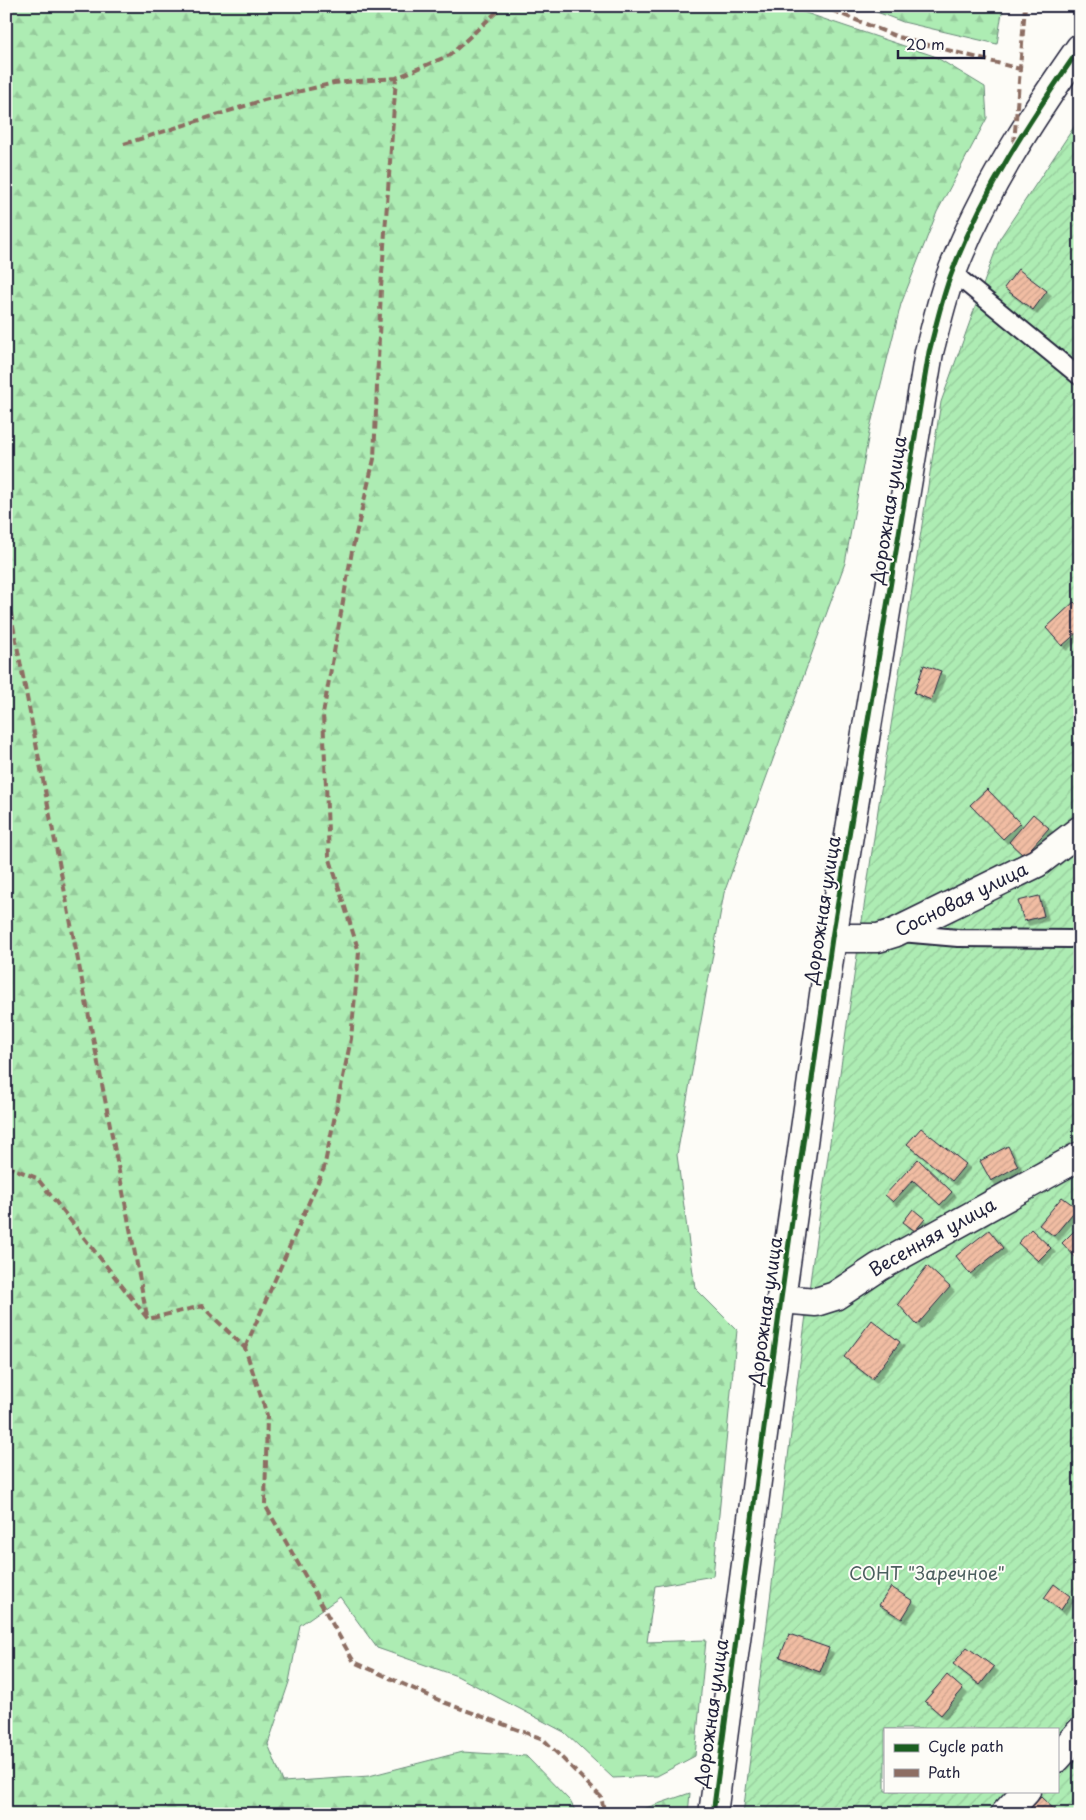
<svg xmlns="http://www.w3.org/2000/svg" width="1086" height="1820" font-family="'Playpen Sans',sans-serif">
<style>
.forest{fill:url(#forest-firs);stroke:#688777}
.garden{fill:url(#garden-furrows);stroke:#688777;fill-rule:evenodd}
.building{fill:url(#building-hatch);stroke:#22223b;filter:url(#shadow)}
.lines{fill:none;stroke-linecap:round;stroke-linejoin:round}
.service-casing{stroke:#22223b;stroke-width:20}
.minor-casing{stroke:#22223b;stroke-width:31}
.service{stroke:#fdfcf7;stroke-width:16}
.minor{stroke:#fdfcf7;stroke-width:28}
.quiet{stroke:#8d6e63;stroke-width:4;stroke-dasharray:8 4;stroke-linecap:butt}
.cycleway-casing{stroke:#fdfcf7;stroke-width:8}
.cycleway{stroke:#1b5e20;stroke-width:5}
.labels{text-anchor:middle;stroke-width:4;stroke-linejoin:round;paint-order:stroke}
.street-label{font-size:18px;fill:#22223b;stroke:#fdfcf7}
.park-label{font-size:18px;fill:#4c5f5f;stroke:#fdfcf7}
</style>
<defs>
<pattern id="forest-firs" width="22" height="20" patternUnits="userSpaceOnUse" patternTransform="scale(1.25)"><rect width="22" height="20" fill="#adecb3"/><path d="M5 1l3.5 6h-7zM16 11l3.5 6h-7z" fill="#95ca9b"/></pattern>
<pattern id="garden-furrows" width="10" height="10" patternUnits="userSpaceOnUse" patternTransform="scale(1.25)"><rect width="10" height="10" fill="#adecb3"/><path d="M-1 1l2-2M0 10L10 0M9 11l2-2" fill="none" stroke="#95ca9b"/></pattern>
<pattern id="building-hatch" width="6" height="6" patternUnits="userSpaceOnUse" patternTransform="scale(1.25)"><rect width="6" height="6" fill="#f1bda3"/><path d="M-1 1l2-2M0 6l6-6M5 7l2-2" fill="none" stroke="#cea28d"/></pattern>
<filter id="shadow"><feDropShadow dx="4.5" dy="4.5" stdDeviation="0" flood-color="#0004"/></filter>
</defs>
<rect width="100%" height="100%" fill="#fdfcf7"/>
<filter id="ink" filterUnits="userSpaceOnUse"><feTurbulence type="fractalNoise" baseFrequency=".02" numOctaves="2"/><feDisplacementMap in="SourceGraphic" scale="10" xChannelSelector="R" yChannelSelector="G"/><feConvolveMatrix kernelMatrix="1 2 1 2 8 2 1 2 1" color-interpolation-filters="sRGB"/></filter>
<g filter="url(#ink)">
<!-- forest -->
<path class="forest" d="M6,6H785L934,56L985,87L987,118L937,212L901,304L870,428L845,563L724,893L677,1155L695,1288L737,1330L713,1576L655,1586L647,1642L706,1640L695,1756L657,1776L613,1778L564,1732L457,1676L377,1648L340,1597L300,1625L289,1682L268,1744L283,1782L369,1776L462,1752L526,1756L570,1801L577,1814H6Z
M861,6H1003L997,44L903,22Z
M690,1793L688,1814H639L640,1810Z"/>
<!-- garden -->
<path class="garden" d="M1080,118V1814H743L812,1267L879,803L941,402L1000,238ZM885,1729H1057V1791H885Z"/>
<!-- building -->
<path class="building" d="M1018,269L1047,291L1033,310L1004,288Z
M1074,602L1080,608V630L1062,646L1046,628Z
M924,665L941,671L931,700L914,693Z
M987,789L1020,823L1003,839L970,805Z
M1033,814L1049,828L1024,856L1009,842Z
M1039,896L1044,916L1024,921L1018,901Z
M921,1128L966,1164L952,1181L907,1144Z
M1008,1146L1018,1166L991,1181L980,1161Z
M918,1159L952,1192L940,1205L913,1180L893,1202L885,1195Z
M1062,1197L1077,1208L1054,1236L1039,1225Z
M913,1209L925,1219L915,1231L903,1222Z
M1078,1227L1080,1230V1262L1062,1243Z
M1031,1229L1051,1248L1038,1261L1018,1243Z
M989,1230L1003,1248L970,1274L956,1256Z
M927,1266L950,1287L917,1325L898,1304Z
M872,1320L900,1342L872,1379L844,1357Z
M1054,1584L1070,1596L1061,1610L1044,1598Z
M891,1587L913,1601L902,1619L879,1605Z
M789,1634L829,1648L820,1672L780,1657Z
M967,1647L994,1667L980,1685L953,1664Z
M947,1675L963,1689L941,1715L925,1701Z
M1041,1797L1059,1814H1036L1030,1809Z"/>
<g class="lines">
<!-- service casing -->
<g class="service-casing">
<path id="service" d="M952,272L1080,377
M901,933L958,938L1070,939"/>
</g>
<!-- minor casing -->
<g class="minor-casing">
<g id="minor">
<path id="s1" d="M832,938H878L894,933L1037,863L1080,830"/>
<path id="s2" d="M781,1299L816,1302L835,1296L879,1267L1080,1156"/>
<path d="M1057,1758L1080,1732"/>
<path d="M713,1814L781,1299L832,938L929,352C936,326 942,297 952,272C983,191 1031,118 1080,48"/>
<path d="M1005,1814L1026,1791"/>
</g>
</g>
<!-- service -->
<use href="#service" class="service"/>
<!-- minor -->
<use href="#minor" class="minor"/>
<!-- quiet -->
<path class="quiet" d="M821,6L898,37L1020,69
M124,144L264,100L334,83L396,78L450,55L503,6
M1014,144L1025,6
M6,589L147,1316
M6,1166L37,1178L148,1319L202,1306L245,1348L267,1415L265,1505L354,1662L443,1702L543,1739L601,1797L605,1814
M245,1348L324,1168L351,1039L359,952L329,856L323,714L352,551L374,459L381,288L396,78"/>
<!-- cycleway casing -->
<g class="cycleway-casing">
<path id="cycleway" d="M713,1814L781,1299L832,938L929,352C936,326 942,297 952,272C983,191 1031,118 1080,48"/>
</g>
<!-- cycleway -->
<use href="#cycleway" class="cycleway"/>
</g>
</g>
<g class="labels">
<!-- street labels -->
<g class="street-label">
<text transform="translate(889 510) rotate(-81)" y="6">Дорожная улица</text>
<text dy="6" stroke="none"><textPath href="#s1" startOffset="138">Сосновая улица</textPath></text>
<text transform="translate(823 910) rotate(-81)" y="6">Дорожная улица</text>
<text dy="6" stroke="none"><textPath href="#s2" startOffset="169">Весенняя улица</textPath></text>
<text transform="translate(766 1311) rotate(-82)" y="6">Дорожная улица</text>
<text transform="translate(712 1713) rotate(-82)" y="6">Дорожная улица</text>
</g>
<!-- park labels -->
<g class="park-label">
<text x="927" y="1580">СОНТ "Заречное"</text>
</g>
</g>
<!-- margin -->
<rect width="1086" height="1820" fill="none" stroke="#fdfcf7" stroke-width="25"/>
<rect x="12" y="12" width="1061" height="1795" fill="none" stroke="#22223b" stroke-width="2" filter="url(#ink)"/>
<!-- legend -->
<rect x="884" y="1728" width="175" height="65" fill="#fdfcf7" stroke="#a5a5ac"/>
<rect x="894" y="1744" width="25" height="8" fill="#1b5e20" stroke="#a5a5ac"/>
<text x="928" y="1752" font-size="15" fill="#22223b">Cycle path</text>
<rect x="894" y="1769" width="25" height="8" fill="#8d6e63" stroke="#a5a5ac"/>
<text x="928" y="1778" font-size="15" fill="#22223b">Path</text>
<!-- scale -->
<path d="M898 50v8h86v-8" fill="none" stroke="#22223b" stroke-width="2.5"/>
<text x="906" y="50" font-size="15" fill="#22223b" stroke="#fdfcf7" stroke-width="4" paint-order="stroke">20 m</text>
</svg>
